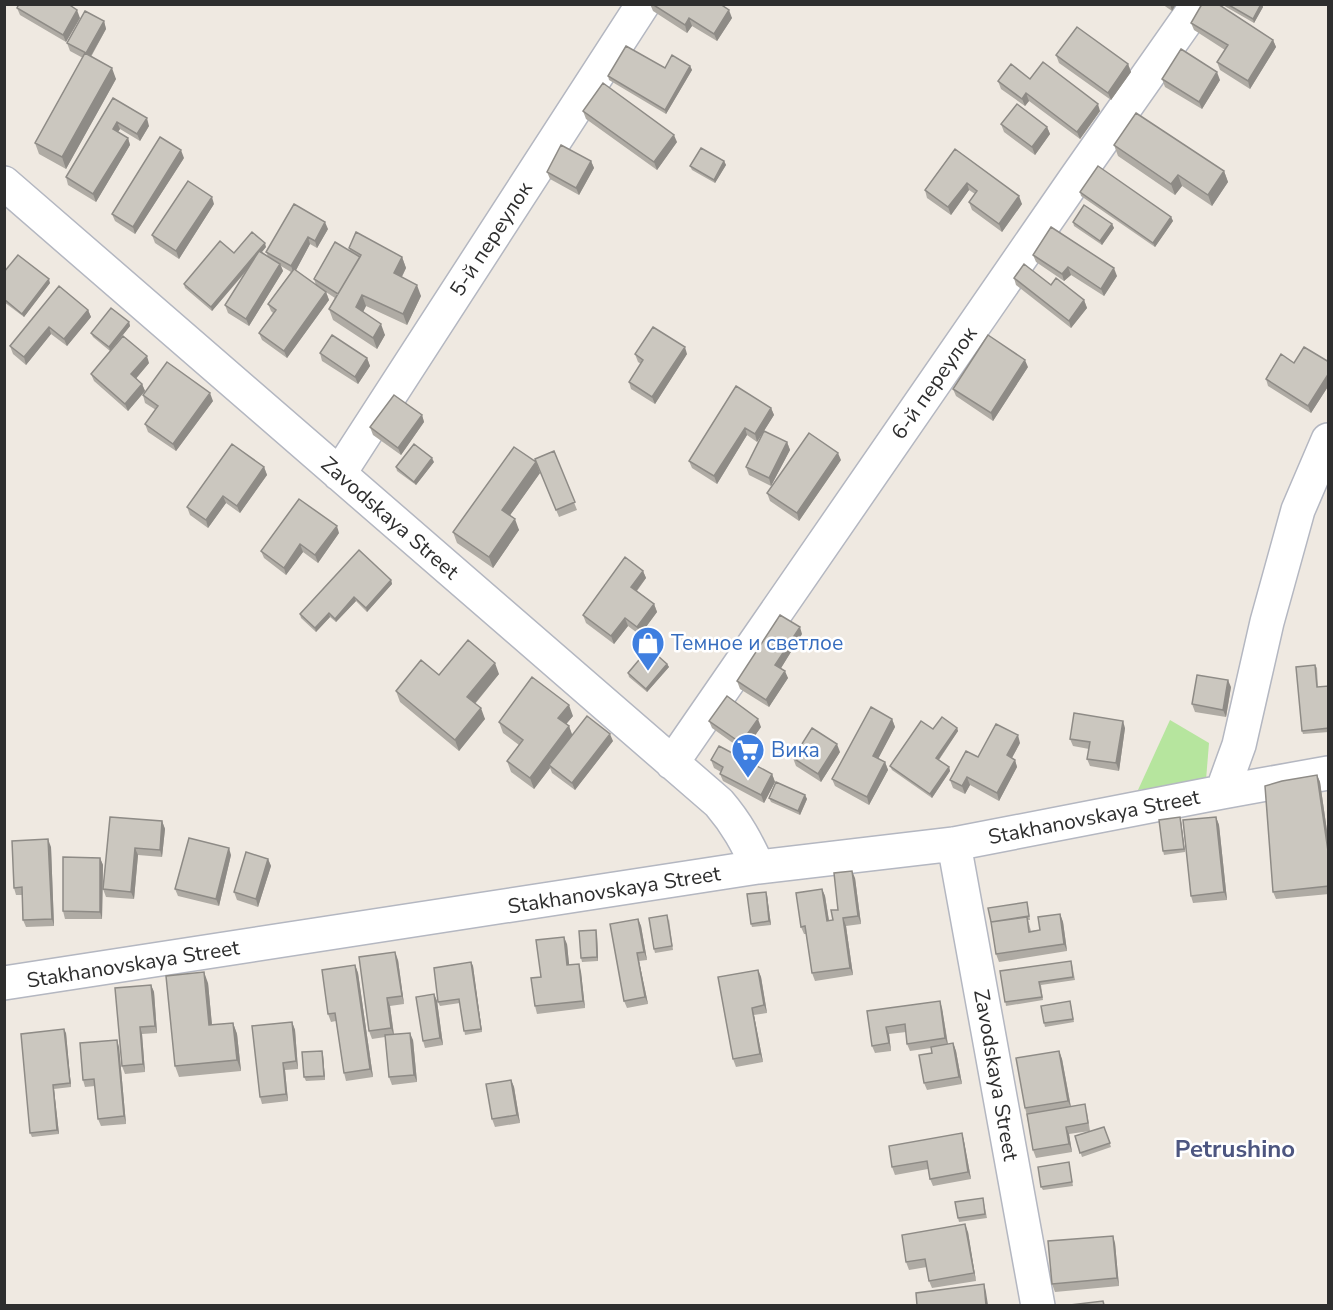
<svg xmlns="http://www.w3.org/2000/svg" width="1333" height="1310" font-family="'Nunito Sans',sans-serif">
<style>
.green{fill:#b6e59e}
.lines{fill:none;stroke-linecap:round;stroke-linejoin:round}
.minor-casing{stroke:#b4b7c1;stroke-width:36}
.minor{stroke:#fff;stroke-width:33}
.wall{fill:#afaba4}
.shaded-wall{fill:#8e8b86}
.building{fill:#cbc7bf;stroke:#8e8b86;stroke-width:1.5}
.labels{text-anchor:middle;stroke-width:5;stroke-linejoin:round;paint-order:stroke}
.street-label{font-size:21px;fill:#2e2e2e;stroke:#fff}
.shop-label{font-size:21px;fill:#366cbe;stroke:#fff;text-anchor:start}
.quarter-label{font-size:24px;font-weight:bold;fill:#4d5680;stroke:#fff}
</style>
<rect width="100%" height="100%" fill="#efe9e1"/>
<!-- green -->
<path class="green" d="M1170,720L1209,743L1206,780L1138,790Z"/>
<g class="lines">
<!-- minor casing -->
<g class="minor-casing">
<path id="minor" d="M4,183L719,803C737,824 747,843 758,867
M339,474L643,4
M672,763L1075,179L1198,4
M1222,792L1239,745L1267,622L1298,510L1328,440
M954,844L1038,1306
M4,983L758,867L954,844L1222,792L1328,773"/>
</g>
<!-- minor -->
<use href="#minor" class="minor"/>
</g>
<!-- wall -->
<path class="wall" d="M650,4H720L732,18L717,41L692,26L687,33L653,11Z
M1162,4H1176L1172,11Z
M1221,4H1262L1263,7L1254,23Z
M17,8L80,18L66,42L20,15Z
M104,21L106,29L91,57L116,79L66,169L39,154L35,143L83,58L70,51L67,43Z
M1191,23L1273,40L1276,47L1250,89L1220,70L1217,62L1225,50L1194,30Z
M1056,55L1128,64L1131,72L1111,100L1059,63Z
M690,66L692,70L666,114L609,80L608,76Z
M1162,79L1220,80L1202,109L1165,87Z
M998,81L1100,111L1080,139L1029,101L1025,106L1001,89Z
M113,98L149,126L140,141L120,129L118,132L128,138L130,145L96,202L68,185L66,177Z
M583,111L677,142L657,170L586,119Z
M1001,124L1047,127L1050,134L1035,155L1004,132Z
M1114,145L1224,171L1228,182L1212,206L1182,186L1175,195L1118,156Z
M955,149L1022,204L1002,232L972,210L969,202L975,194L969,190L951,215L927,198L925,190Z
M184,158L135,234L115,221L112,214Z
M591,161L594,168L579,195L550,179L547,172Z
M724,161L726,165L715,183L692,170L690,166Z
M1080,192L1171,217L1173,221L1155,247L1081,196Z
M214,204L179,259L155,243L152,235Z
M1073,222L1112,224L1114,228L1102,245L1074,226Z
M328,229L317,248L310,244L296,270L316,285L314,279L350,251L349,248L402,257L406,268L402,277L421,296L407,325L366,306L363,312L385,335L377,349L333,320L329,309L335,298L326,292L329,300L287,358L262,340L259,333L273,313L271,311L268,304L291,272L281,266L283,271L249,326L228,313L225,305L249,268L212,311L185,288L184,284L234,253L266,247L262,252L268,256L266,252Z
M1033,255L1117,276L1104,296L1071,275L1064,281L1036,262Z
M4,272L50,283L24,317L4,302Z
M1014,278L1084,300L1087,308L1071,328L1016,285Z
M59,286L88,310L91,317L67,346L51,334L26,365L13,354L10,346Z
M129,322L130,326L111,350L149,363L136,378L142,384L145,391L128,411L94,381L91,374L110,351L93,337L91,333Z
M320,353L367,358L370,366L358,384L322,361Z
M635,354H687L655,404L631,389L629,382L641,364L638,362Z
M1329,362V385L1311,413L1268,386L1266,379L1294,363Z
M1028,367L993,421L956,396L953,389Z
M143,395L213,401L176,451L148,432L145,424L156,410L145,403Z
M771,408L774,415L757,442L747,435L717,484L692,468L689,461Z
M422,415L424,422L401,455L373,435L370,427Z
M787,442L790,450L771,486L749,475L746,467Z
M554,451L577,510L559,517L535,459Z
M841,460L799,521L770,501L767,493Z
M434,462L416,485L397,471L396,467Z
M536,462L540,473L510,515L519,530L493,568L457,543L453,532Z
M264,467L267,475L240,513L226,503L208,528L190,515L187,507Z
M339,533L318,563L303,552L286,575L264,558L261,551Z
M643,571L646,578L637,591L654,604L657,612L640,635L628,626L614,644L586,623L583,615Z
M391,580L392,584L367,612L356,601L336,622L330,617L316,632L301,618L300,614Z
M802,634L781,668L788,678L769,707L740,689L737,681Z
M667,664L669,667L647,692L629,677L628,673Z
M1315,665L1317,668L1318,687L1329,686V732L1303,734L1302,731Z
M499,674L475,704L485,719L459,751L400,702L396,691L439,675Z
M1231,687L1226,717L1195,712L1192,704Z
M573,716L566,724L569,726L572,735L613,741L575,790L552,773L550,768L534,789L511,772L507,761L519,745L503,733L499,722Z
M892,719L895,727L878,758L885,762L888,770L869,805L835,786L832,779Z
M709,721L761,727L744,751L712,728Z
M957,728L958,731L939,760L949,767L950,771L932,798L892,770L890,766L933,729Z
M1125,728L1119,771L1090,766L1087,759L1089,749L1073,746L1070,739Z
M1020,743L1012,758L1015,760L1017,767L999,801L970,785L965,794L953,788L950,780L978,757Z
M840,752L821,782L796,766L793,758Z
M711,760L772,774L775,782L764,803L723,781L720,774L721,772L714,768Z
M1317,775L1320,782L1329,845V894L1276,899L1273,892Z
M805,795L807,799L800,815L771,802L769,798Z
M110,817L162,821L165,829L162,857L138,855L134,899L106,897L103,889Z
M1216,817L1219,825L1227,900L1193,903L1191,896Z
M1181,821L1185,852L1164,855L1163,851Z
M51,847L54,926L26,927L23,920L22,895H16L14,888Z
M231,855L219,906L178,896L175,889Z
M100,858L103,865L102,919H65L63,911Z
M268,859L271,866L258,907L237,900L234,892Z
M855,878L861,924L846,926L853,975L815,981L812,973L806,934H804L801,927L822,889L825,896L829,920H833Z
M767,895L771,925L752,927L751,924Z
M1028,906L1030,920H1028L1031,931L1040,930L1060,914L1063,922L1067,951L999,962L996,954Z
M638,919L641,926L647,960L639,961L648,1004L627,1008L624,1001Z
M669,919L673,950L655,953L654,949Z
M597,934L598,961L582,962L581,958Z
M567,944L569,965L581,972L585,1008L537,1014L535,1006L541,977Z
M398,960L404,1004L390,1006L394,1034L413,1040L417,1082L392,1085L389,1077L385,1037L372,1039L369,1031Z
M471,962L473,966L482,1032L465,1035L460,1003L440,1006L438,1002Z
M1072,964L1075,980L1041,985L1043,1000L1006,1006L1000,971Z
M355,965L358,973L373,1077L346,1081L344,1073L336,1021L331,1022L328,1014Z
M758,970L761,977L767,1013L754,1015L763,1062L736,1067L733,1059Z
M208,983L212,1025L233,1023L237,1034L241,1071L179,1077L175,1066Z
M151,985L154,992L157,1033L142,1034L145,1072L125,1074L122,1066Z
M434,994L437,1001L443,1045L425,1048L423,1041Z
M1071,1005L1074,1022L1045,1027L1044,1023Z
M942,1008L948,1044L953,1043L956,1051L962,1084L927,1090L924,1083L932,1053L931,1048L910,1051L907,1044L906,1032L889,1034L891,1051L875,1053L872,1046L867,1011Z
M292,1022L295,1030L298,1069L285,1070L288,1101L262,1104L260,1097Z
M66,1033L71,1087L54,1089L59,1134L32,1137L30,1133Z
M119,1047L126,1124L101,1126L98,1119L95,1086L85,1087L83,1080Z
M322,1051L323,1055L325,1080L306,1081L304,1077Z
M1059,1051L1062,1059L1071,1107L1087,1112L1090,1131L1069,1134L1072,1152L1036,1158L1033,1150L1027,1116L1025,1108Z
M511,1080L514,1087L520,1123L495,1127L492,1119Z
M1104,1127L1111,1147L1082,1157L1075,1136Z
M962,1133L964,1141L971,1179L933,1186L930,1179L928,1169L895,1175L892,1167Z
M1069,1162L1073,1186L1043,1190L1041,1187Z
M983,1198L987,1218L959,1222L958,1218Z
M968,1232L976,1281L932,1288L929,1281L927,1267L909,1270L906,1262Z
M1115,1243L1119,1286L1055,1292L1052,1284Z"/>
<!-- shaded-wall -->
<path class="shaded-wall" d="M1170,4H1176L1172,11Z
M1261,4H1262L1263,7L1254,23L1253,19Z
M77,10L80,18L66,42L63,35Z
M729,10L732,18L717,41L714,34Z
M689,18L692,26L687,33L685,25Z
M104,21L106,29L88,61L86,53Z
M1273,40L1276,47L1250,89L1248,81Z
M1128,64L1131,72L1111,100L1108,93Z
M690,66L692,70L666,114L665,110Z
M112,68L116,79L66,169L62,157Z
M1217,72L1220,80L1202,109L1199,102Z
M1026,93L1029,101L1025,106L1022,99Z
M1098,104L1100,111L1080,139L1077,132Z
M147,118L149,126L140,141L137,134Z
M117,122L120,129L115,136L113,129Z
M1047,127L1050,134L1035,155L1032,147Z
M674,135L677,142L657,170L654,162Z
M128,138L130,145L96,202L93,194Z
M181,150L184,158L135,234L133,227Z
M591,161L594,168L579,195L576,188Z
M724,161L726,165L715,183L714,180Z
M1224,171L1228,182L1212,206L1208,195Z
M1178,175L1182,186L1175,195L1171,184Z
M967,183L969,190L951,215L948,207Z
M1019,196L1022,204L1002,232L999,224Z
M212,197L214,204L179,259L176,251Z
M1171,217L1173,221L1155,247L1153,243Z
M325,222L328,229L317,248L315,241Z
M1112,224L1114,228L1102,245L1100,241Z
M308,237L310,244L294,274L291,266Z
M265,243L266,247L212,311L211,307Z
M402,257L406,268L398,284L394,273Z
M280,264L283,271L249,326L246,319Z
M1068,267L1071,275L1064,281L1062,274Z
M1114,268L1117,276L1104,296L1101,289Z
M49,279L50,283L24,317L22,314Z
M417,285L421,296L407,325L403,314Z
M326,292L329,300L287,358L284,351Z
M362,295L366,306L360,318L356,307Z
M1084,300L1087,308L1071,328L1069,321Z
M88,310L91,317L67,346L64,339Z
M129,322L130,326L110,351L109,347Z
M381,324L385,335L377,349L373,338Z
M49,327L51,334L26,365L24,357Z
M685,347L687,354L655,404L652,397Z
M147,356L149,363L134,381L131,374Z
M367,358L370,366L358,384L355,377Z
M1025,360L1028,367L993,421L991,413Z
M1329,373V385L1311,413L1308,406Z
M142,384L145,391L128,411L125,404Z
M210,393L213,401L176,451L173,444Z
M771,408L774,415L757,442L755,434Z
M422,415L424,422L401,455L398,448Z
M745,428L747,435L717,484L714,476Z
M787,442L790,450L771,486L769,478Z
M838,453L841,460L799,521L797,513Z
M432,458L434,462L416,485L414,482Z
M536,462L540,473L506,521L502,510Z
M264,467L267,475L240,513L237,506Z
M223,496L226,503L208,528L206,520Z
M515,519L519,530L493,568L489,557Z
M337,526L339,533L318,563L315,555Z
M300,544L303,552L286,575L284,568Z
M643,571L646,578L634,594L631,587Z
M391,580L392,584L367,612L366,608Z
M354,597L356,601L336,622L335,619Z
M654,604L657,612L640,635L637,627Z
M329,613L330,617L316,632L315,628Z
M625,618L628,626L614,644L611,636Z
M800,627L802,634L778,673L775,665Z
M495,663L499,674L471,708L467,697Z
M667,664L669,667L647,692L646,689Z
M785,671L788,678L769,707L766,700Z
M1228,680L1231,687L1226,717L1223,710Z
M569,705L573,716L562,729L558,718Z
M481,708L485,719L459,751L455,740Z
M758,719L761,727L744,751L741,743Z
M892,719L895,727L876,763L873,756Z
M1123,721L1125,728L1119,771L1116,763Z
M569,726L573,737L549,765L550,768L534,789L530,778Z
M957,728L958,731L937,762L936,758Z
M610,734L613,741L575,790L572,783Z
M1018,735L1020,743L1009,763L1007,755Z
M837,744L840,752L821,782L818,774Z
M1015,760L1017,767L999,801L997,793Z
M885,762L888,770L869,805L867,797Z
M949,767L950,771L932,798L930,794Z
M772,774L775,782L764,803L761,795Z
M1317,775L1320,782L1329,845V858Z
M967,777L970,785L965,794L962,786Z
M805,795L807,799L800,815L798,811Z
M1180,817L1181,821L1185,852L1184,849Z
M1216,817L1219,825L1227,900L1224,892Z
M162,821L165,829L162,857L160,850Z
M48,839L51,847L54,926L52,919Z
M135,848L138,855L134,899L131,892Z
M229,848L231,855L219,906L216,899Z
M100,858L103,865L102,919L100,912Z
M268,859L271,866L258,907L256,899Z
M852,871L855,878L861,924L858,916Z
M822,889L825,896L830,928L827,921Z
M766,892L767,895L771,925L769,921Z
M1060,914L1063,922L1067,951L1064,944Z
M843,918L846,926L853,975L850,968Z
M638,919L641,926L647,960L644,952Z
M596,930L597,934L598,961L597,957Z
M564,937L567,944L570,973L567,965Z
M395,952L398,960L404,1004L402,996Z
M637,953L639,961L648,1004L645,997Z
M471,962L473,966L482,1032L481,1029Z
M579,964L581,972L585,1008L583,1001Z
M355,965L358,973L373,1077L370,1069Z
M758,970L761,977L767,1013L764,1005Z
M204,972L208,983L213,1036L209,1025Z
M151,985L154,992L157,1033L155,1026Z
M434,994L437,1001L443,1045L440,1038Z
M387,998L390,1006L394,1036L391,1028Z
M940,1001L942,1008L948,1046L945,1038Z
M752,1008L754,1015L763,1062L760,1054Z
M292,1022L295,1030L298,1069L296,1061Z
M233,1023L237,1034L241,1071L237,1060Z
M140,1027L142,1034L145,1072L143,1064Z
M886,1027L889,1034L891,1051L889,1043Z
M64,1029L66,1033L71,1087L70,1083Z
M410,1033L413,1040L417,1082L414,1075Z
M117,1040L119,1047L126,1124L124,1116Z
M953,1043L956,1051L962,1084L959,1077Z
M322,1051L323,1055L325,1080L324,1076Z
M1059,1051L1062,1059L1071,1108L1068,1101Z
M283,1063L285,1070L288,1101L286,1094Z
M511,1080L514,1087L520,1123L517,1115Z
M53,1085L54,1089L59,1134L57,1130Z
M1066,1127L1069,1134L1072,1152L1069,1144Z
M962,1133L964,1141L971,1179L968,1172Z
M965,1224L968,1232L976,1281L974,1273Z
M1113,1236L1115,1243L1119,1286L1117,1278Z
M984,1284L986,1292L988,1305H986Z"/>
<!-- building -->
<path class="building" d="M19,4H68L77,10L63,35L17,8Z
M652,4H720L729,10L714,34L689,18L685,25Z
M1202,4H1218L1273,40L1248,81L1217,62L1228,45L1191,23Z
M1227,4H1261L1253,19Z
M85,11L104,21L86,53L67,43Z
M1077,27L1128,64L1108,93L1056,55Z
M626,46L665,68L672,55L690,66L665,110L608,76Z
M1181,49L1217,72L1199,102L1162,79Z
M85,53L112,68L62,157L35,143Z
M1043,62L1098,104L1077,132L1026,93L1022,99L998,81L1011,64L1030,79Z
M603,83L674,135L654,162L583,111Z
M113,98L147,118L137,134L117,122L113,129L128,138L93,194L66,177Z
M1017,104L1047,127L1032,147L1001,124Z
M1136,113L1224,171L1208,195L1178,175L1171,184L1114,145Z
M160,137L181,150L133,227L112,214Z
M561,145L591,161L576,188L547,172Z
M701,148L724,161L714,180L690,166Z
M955,149L1019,196L999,224L969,202L977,191L967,183L948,207L925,190Z
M1098,166L1171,217L1153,243L1080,192Z
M188,181L212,197L176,251L152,235Z
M294,204L325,222L315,241L308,237L291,266L266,252Z
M1084,205L1112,224L1100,241L1073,222Z
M1051,227L1114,268L1101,289L1068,267L1062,274L1033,255Z
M252,232L265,243L211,307L184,284L220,241L234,253Z
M356,232L402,257L394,273L417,285L403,314L362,295L356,307L381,324L373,338L329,309L361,255L349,248Z
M335,242L360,257L338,294L314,279Z
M259,251L280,264L246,319L225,305Z
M18,255L49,279L22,314L4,299V272Z
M1024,264L1051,285L1056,278L1084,300L1069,321L1014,278Z
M294,269L326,292L284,351L259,333L276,310L268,304Z
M59,286L88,310L64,339L49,327L24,357L10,346Z
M111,308L129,322L109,347L91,333Z
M653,327L685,347L652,397L629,382L643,360L635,354Z
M332,335L367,358L355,377L320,353Z
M988,335L1025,360L991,413L953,389Z
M123,336L147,356L131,374L142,384L125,404L91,374Z
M1304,347L1329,362V373L1308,406L1266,379L1281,354L1294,363Z
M167,362L210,393L173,444L145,424L158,406L143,395Z
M736,386L771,408L755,434L745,428L714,476L689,461Z
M394,395L422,415L398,448L370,427Z
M764,431L787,442L769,478L746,467Z
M809,433L838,453L797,513L767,493Z
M232,444L264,467L237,506L223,496L206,520L187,507Z
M414,444L432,458L414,482L396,467Z
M514,447L536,462L502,510L515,519L489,557L453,532Z
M554,451L575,502L556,510L535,459Z
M299,499L337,526L315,555L300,544L284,568L261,551Z
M359,550L391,580L366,608L354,597L335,619L329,613L315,628L300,614Z
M625,557L643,571L631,587L654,604L637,627L625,618L611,636L583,615Z
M780,615L800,627L775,665L785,671L766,700L737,681Z
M468,640L495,663L467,697L481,708L455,740L396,691L421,660L439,675Z
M649,648L667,664L646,689L628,673Z
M1315,665L1317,687L1329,686V728L1302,731L1296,667Z
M1197,675L1228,680L1223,710L1192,704Z
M532,677L569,705L558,718L569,726L530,778L507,761L523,740L499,722Z
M727,696L758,719L741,743L709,721Z
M871,707L892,719L873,756L885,762L867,797L832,779Z
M1074,713L1123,721L1116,763L1087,759L1090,742L1070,739Z
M587,716L610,734L572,783L549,765Z
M942,717L957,728L936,758L949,767L930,794L890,766L921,721L933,729Z
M996,724L1018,735L1007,755L1015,760L997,793L967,777L962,786L950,780L966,751L978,757Z
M812,728L837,744L818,774L793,758Z
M719,746L772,774L761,795L720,774L723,767L711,760Z
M1317,775L1329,858V886L1273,892L1265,786L1282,781Z
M776,782L805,795L798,811L769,798Z
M110,817L162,821L160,850L135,848L131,892L103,889Z
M1180,817L1184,849L1163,851L1159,820Z
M1216,817L1224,892L1191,896L1183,820Z
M189,838L229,848L216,899L175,889Z
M48,839L52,919L23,920L22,887L14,888L12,841Z
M246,852L268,859L256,899L234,892Z
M63,857L100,858V912L63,911Z
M852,871L858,916L843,918L850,968L812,973L805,926L801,927L796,893L822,889L827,921L833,920L831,910H838L834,873Z
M766,892L769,921L751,924L747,894Z
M1027,902L1029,916L991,922L988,908Z
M1060,914L1064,944L996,954L991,922L1027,917L1029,932L1040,930L1038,917Z
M667,915L672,946L654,949L649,918Z
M638,919L644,952L637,953L645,997L624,1001L610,924Z
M596,930L597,957L581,958L579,931Z
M564,937L567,965L579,964L583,1001L535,1006L531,978L541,977L536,940Z
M395,952L402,996L387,998L391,1028L369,1031L359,957Z
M1071,961L1073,977L1039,982L1042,997L1005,1002L1000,971Z
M471,962L481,1029L464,1031L459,999L438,1002L434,968Z
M355,965L370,1069L344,1073L335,1013L328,1014L322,970Z
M758,970L764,1005L752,1008L760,1054L733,1059L718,977Z
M204,972L209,1025L233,1023L237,1060L175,1066L166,976Z
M151,985L155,1026L140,1027L143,1064L122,1066L115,988Z
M434,994L440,1038L423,1041L416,997Z
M940,1001L945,1038L907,1044L905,1024L886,1027L889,1043L872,1046L867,1011Z
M1070,1001L1073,1019L1044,1023L1041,1006Z
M292,1022L296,1061L283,1063L286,1094L260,1097L252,1026Z
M64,1029L70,1083L53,1085L57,1130L30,1133L21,1034Z
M410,1033L414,1075L389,1077L385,1035Z
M117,1040L124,1116L98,1119L94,1079L83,1080L80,1043Z
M953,1043L959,1077L924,1083L919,1055L932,1053L931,1047Z
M322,1051L324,1076L304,1077L302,1052Z
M1059,1051L1068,1101L1025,1108L1016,1058Z
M511,1080L517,1115L492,1119L486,1084Z
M1085,1104L1088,1123L1066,1127L1069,1144L1033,1150L1027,1114Z
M1104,1127L1110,1143L1080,1153L1075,1136Z
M962,1133L968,1172L930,1179L927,1161L892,1167L889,1146Z
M1069,1162L1072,1182L1041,1187L1038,1167Z
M983,1198L985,1214L958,1218L955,1202Z
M965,1224L974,1273L929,1281L925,1259L906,1262L902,1235Z
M1113,1236L1117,1278L1052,1284L1048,1241Z
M984,1284L986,1305H917L916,1293Z
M1103,1301L1104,1305H1070Z"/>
<!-- icons -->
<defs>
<g id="shop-pin" transform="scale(1.725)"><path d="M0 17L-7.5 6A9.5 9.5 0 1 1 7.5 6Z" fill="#3f7fe0" stroke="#fff"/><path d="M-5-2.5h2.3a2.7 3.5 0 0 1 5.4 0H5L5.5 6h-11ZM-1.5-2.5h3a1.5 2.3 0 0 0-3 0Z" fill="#fff"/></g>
<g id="supermarket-pin" transform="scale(1.725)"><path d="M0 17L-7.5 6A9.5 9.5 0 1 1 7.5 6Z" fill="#3f7fe0" stroke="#fff"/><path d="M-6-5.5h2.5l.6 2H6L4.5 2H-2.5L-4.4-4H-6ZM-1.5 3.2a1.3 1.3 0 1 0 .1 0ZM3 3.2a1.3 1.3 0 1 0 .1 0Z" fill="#fff"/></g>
</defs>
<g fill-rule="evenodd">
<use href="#shop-pin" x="648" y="643"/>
<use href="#supermarket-pin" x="748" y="750"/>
</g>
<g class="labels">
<!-- street labels -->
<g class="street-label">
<text transform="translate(491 239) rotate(-57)" y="7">5-й переулок</text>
<text transform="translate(934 383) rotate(-55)" y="7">6-й переулок</text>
<text transform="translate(390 518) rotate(41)" y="7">Zavodskaya Street</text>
<text transform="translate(1094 817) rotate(-11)" y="7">Stakhanovskaya Street</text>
<text transform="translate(614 890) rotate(-9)" y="7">Stakhanovskaya Street</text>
<text transform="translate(133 964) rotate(-9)" y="7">Stakhanovskaya Street</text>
<text transform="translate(996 1075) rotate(80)" y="7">Zavodskaya Street</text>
</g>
<!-- shop labels -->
<g class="shop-label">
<text x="671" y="650">Темное и светлое</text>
<text x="771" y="757">Вика</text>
</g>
<!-- quarter labels -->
<g class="quarter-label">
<text x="1235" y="1157">Petrushino</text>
</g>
</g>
<!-- border -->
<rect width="1333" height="1310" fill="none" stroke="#2e2e2e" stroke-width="12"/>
</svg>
